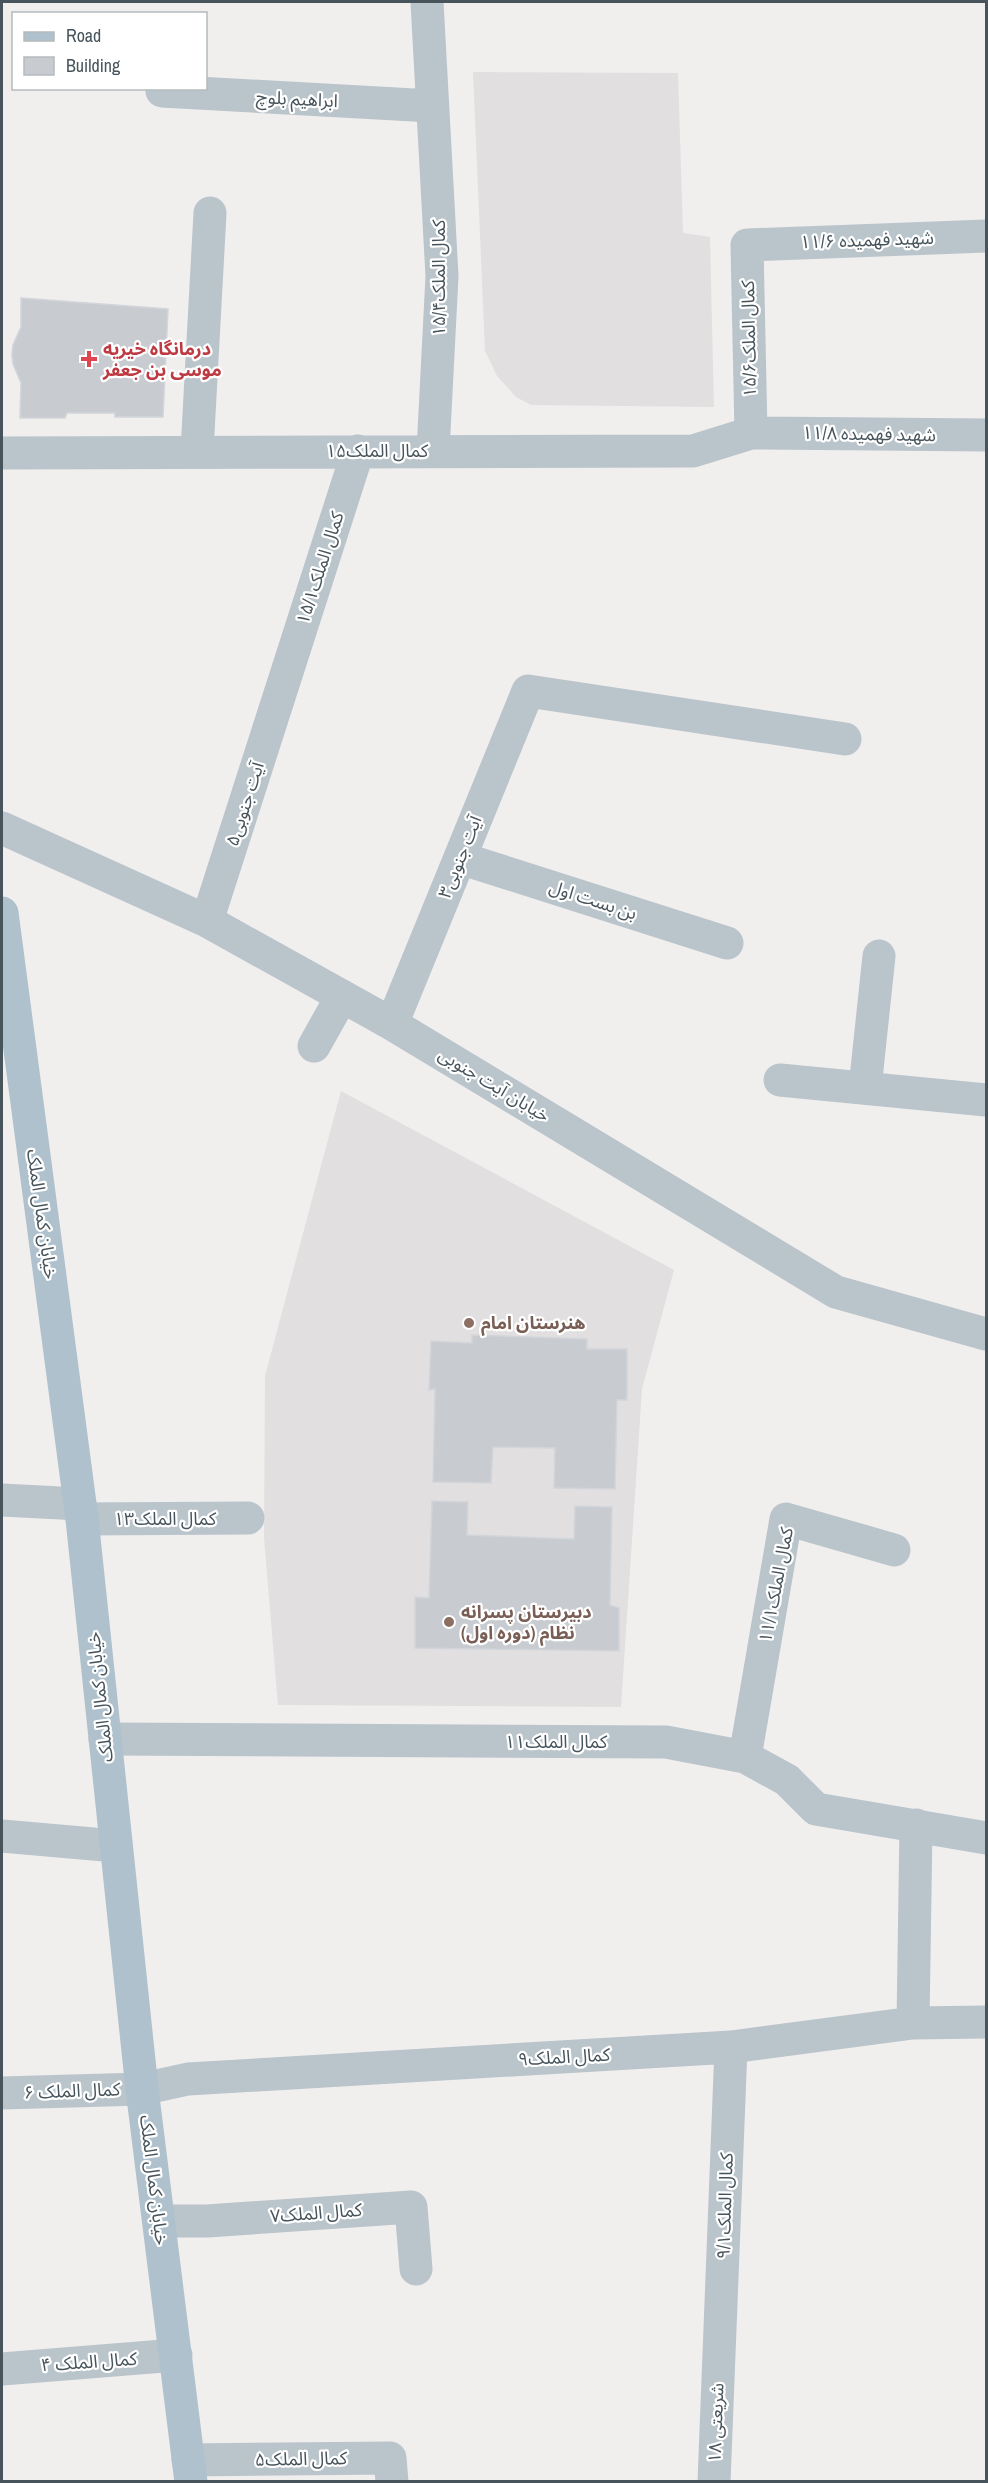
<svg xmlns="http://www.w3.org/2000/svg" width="988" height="2483" font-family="'Archivo Narrow','Noto Sans Arabic',sans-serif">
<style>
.education{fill:#e2dfe0}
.building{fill:#c8ccd1;stroke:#d2d5d9;stroke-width:1.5}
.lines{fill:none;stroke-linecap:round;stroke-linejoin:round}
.minor{stroke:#bac4cb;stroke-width:33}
.major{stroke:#aec1cc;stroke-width:33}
.health-dot{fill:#e0444e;stroke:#fff;stroke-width:2}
.education-dot{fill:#8d6e63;stroke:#fff;stroke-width:2}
.labels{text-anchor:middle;stroke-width:4.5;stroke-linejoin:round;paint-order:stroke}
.street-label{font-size:18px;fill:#47545b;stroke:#fff}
.health-label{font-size:18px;font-weight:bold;fill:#be3a42;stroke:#fff;text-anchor:start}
.education-label{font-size:18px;font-weight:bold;fill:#785e54;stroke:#fff;text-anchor:start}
</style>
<rect width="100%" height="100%" fill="#f1eeee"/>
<!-- education -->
<path class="education" d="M473,72L678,73L683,233L710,237L714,407L531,405L516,397L497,376L485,351Z
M341,1091L674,1270L642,1389L621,1707L278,1705L264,1538L265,1376Z"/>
<!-- building -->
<path class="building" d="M21,298L168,309L163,417H115V413H67L65,418H20L21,383L13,364L12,355L13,345L21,327Z
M472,1335L587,1339V1349H627V1400H617L615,1489L554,1488L555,1448L493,1447L491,1483L433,1482L435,1389L429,1390L431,1341L472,1343Z
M432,1501L468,1502L467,1535L574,1539L575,1506L612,1507L610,1605L619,1608V1651L415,1648V1597L429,1598Z"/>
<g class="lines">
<!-- minor -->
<path class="minor" d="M427,2L442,276L433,451
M162,91L432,106
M751,433L747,245L986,236
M197,451L210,213
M2,453L693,451L751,433L986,435
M2,828L207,921L392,1024L836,1292L986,1334
M460,858L727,943
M207,921L358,451
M392,1024L528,691L845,739
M314,1046L342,996
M780,1080L986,1100
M865,1088L879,956
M2,1500L80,1504
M82,1519L248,1518
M105,1739L666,1742L745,1757L787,1780L816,1809L986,1838
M745,1757L786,1519L894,1550
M2,1836L116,1846
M913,2023L916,1825
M2,2093L142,2089L188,2079L731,2047L913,2023L986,2022
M160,2221H207L411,2207L416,2269
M2,2369L176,2355
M188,2460L390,2458L392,2482
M714,2482L731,2047"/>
<!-- major -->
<path class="major" d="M2,913L82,1519L142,2089L191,2482"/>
</g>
<!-- markers -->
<path class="health-dot" d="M86 350h6v6h6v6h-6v6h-6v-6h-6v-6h6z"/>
<g class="education-dot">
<circle cx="469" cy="1323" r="6"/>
<circle cx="449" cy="1622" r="6"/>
</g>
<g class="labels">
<!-- street labels -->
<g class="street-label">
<text transform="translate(297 99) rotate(3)" y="6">ابراهیم بلوچ</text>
<text transform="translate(867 240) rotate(-2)" y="6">شهید فهمیده ۱۱/۶</text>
<text transform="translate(439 278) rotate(-90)" y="6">کمال الملک۱۵/۴</text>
<text transform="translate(749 339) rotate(-91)" y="6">کمال الملک۱۵/۶</text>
<text transform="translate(869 434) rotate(1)" y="6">شهید فهمیده ۱۱/۸</text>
<text x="377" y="457">کمال الملک۱۵</text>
<text transform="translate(320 568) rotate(-72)" y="6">کمال الملک۱۵/۱</text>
<text transform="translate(245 804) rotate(-72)" y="6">آیت جنوبی۵</text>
<text transform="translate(460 857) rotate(-68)" y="6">آیت جنوبی۳</text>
<text transform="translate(593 900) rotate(18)" y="6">بن بست اول</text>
<text transform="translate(494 1085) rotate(31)" y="6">خیابان آیت جنوبی</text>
<text transform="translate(42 1214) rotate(82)" y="6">خیابان کمال الملک</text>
<text x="165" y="1525">کمال الملک۱۳</text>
<text transform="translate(776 1585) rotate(-79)" y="6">کمال الملک۱۱/۱</text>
<text transform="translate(100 1697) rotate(-96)" y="6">خیابان کمال الملک</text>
<text x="556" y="1748">کمال الملک۱۱</text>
<text transform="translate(564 2057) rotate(-3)" y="6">کمال الملک۹</text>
<text transform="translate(72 2091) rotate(-2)" y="6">کمال الملک ۶</text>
<text transform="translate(154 2180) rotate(83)" y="6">خیابان کمال الملک</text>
<text transform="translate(725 2206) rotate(-88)" y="6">کمال الملک۹/۱</text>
<text transform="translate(316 2213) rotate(-4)" y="6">کمال الملک۷</text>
<text transform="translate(89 2362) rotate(-4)" y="6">کمال الملک ۴</text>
<text transform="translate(716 2423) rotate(-88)" y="6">شریعتی ۱۸</text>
<text transform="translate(301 2459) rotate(-1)" y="6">کمال الملک۵</text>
</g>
<!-- health labels -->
<g class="health-label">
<text x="103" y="355">درمانگاه خیریه<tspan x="103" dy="21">موسی بن جعفر</tspan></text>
</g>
<!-- education labels -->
<g class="education-label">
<text x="481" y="1329">هنرستان امام</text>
<text x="461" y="1618">دبیرستان پسرانه<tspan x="461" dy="21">نظام (دوره اول)</tspan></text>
</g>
</g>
<!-- border -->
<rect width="988" height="2483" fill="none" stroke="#47545b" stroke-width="6"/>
<!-- legend -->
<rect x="12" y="12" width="195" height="78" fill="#ffffff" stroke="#b5bbbd" stroke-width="1.5"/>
<rect x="24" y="32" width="30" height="9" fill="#aec1cc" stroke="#b5bbbd" stroke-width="1.5"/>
<text x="66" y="42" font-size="18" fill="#47545b">Road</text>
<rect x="24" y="57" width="30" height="18" fill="#c8ccd1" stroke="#b5bbbd" stroke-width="1.5"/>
<text x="66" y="72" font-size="18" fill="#47545b">Building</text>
</svg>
